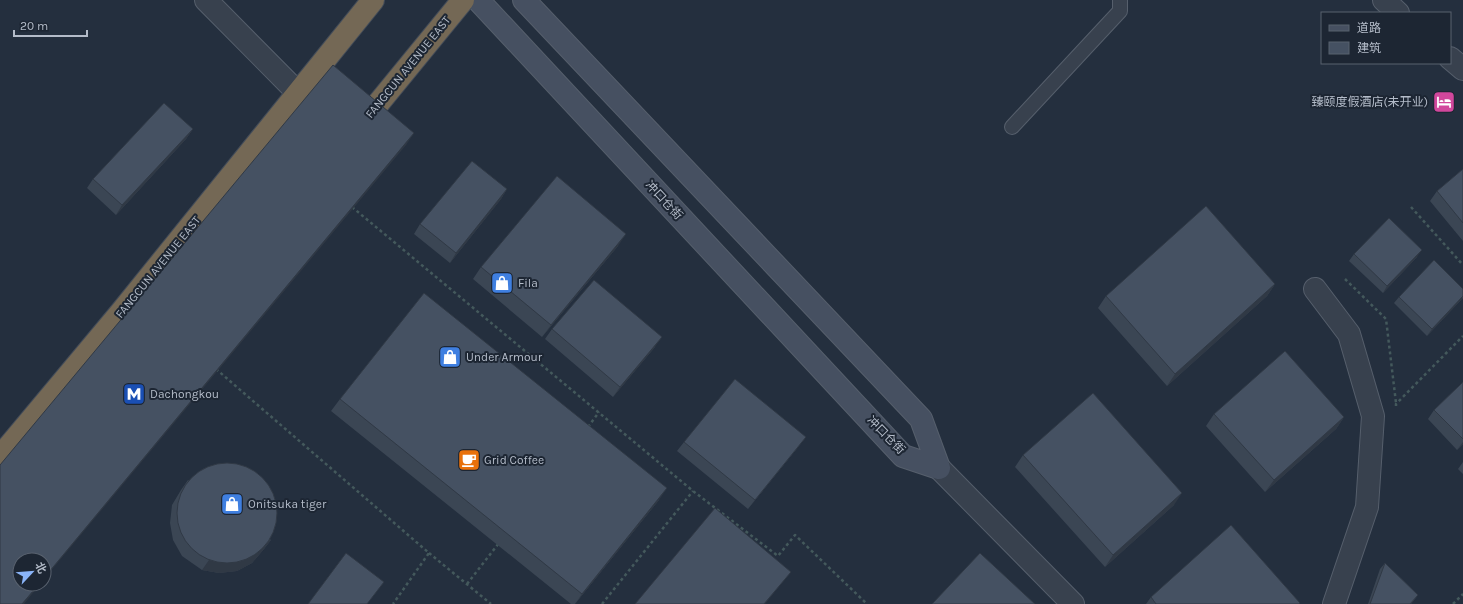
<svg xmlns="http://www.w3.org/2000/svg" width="1463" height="604" font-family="Karla,'Noto Sans SC',sans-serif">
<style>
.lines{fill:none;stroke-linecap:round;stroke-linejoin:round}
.lane-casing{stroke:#565f6c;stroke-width:16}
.street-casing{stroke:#565f6c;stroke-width:24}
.secondary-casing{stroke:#565f6c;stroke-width:24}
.highway-casing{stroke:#434c59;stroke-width:24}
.path{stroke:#44595c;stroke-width:2.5;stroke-dasharray:3 3;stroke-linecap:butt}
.lane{stroke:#38414e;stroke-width:14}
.street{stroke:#38414e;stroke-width:22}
.secondary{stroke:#465061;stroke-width:22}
.highway{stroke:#746855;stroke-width:22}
.wall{fill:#3b4654}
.shaded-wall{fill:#303945}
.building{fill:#455162;stroke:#303945}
.labels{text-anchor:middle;stroke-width:4;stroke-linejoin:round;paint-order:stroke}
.street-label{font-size:12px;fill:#b4bcc9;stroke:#1d2633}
.poi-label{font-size:12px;fill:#b4bcc9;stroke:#1d2633;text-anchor:start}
</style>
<rect width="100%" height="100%" fill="#242f3e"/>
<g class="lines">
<!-- lane casing -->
<g class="lane-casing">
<path id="lane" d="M1012,127L1120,11V0"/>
</g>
<!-- street casing -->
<g class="street-casing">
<path id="street" d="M206,0L298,93
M1384,0L1398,13
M1450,58L1463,69
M1315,289L1349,334L1373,416L1367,507L1334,604
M939,468L1073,604"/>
</g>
<!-- secondary casing -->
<g class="secondary-casing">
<path id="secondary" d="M478,0L903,456L939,468
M524,0L921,419L939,468"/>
</g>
<!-- highway casing -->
<g class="highway-casing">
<path id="highway" d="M359,127L463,0
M0,457L122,311L373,0"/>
</g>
<!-- path -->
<path class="path" d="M352,207L693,491L778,556L795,535L867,604
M1411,207L1463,265
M1345,279L1386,319L1396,403
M216,369L429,553L393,604
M1396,406V404L1463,336
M588,427L599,412
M429,553L491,604
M467,584L499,543
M602,604L693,491
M1453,604L1463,594"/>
<!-- lane -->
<use href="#lane" class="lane"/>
<!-- street -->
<use href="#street" class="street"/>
<!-- secondary -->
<use href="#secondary" class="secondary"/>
<!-- highway -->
<use href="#highway" class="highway"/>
</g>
<!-- wall -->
<path class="wall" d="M193,129L186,139L116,215L87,188L93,179Z
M1463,169V241L1430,201L1437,191Z
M507,189L501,199L450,263L414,234L420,224Z
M618,246L542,337L473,279L481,267Z
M1354,254L1417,257L1383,293L1349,261Z
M1275,284L1267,296L1167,386L1098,308L1106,296Z
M1463,289V298L1462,299L1427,336L1394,303L1399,297Z
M552,329L655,347L613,397L545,339Z
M1463,382V444L1457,450L1428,419L1434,410Z
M340,399L659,500L575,604H571L331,411Z
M1214,414L1344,417L1336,429L1265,492L1206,426Z
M684,442L799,446L748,509L677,451Z
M1023,455L1174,505L1105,567L1015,467Z
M1463,462V474L1458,469Z
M188,480L271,540L264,549L252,563L237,571L219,573L202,570L182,556L173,540L170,523L172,505L181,490Z
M1385,563L1418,595L1411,604H1368L1380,569Z
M1151,597L1300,604H1146Z"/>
<!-- shaded-wall -->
<path class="shaded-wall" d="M193,129L186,139L116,215L122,205Z
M414,133L406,145L44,579V578Z
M507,189L501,199L450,263L456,253Z
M626,234L618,246L542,337L551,325Z
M1422,250L1417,257L1383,293L1387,286Z
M1275,284L1267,296L1167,386L1175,374Z
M1463,296L1462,299L1427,336L1432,329Z
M662,337L655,347L613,397L620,387Z
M1344,417L1336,429L1265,492L1274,480Z
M806,437L799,446L748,509L755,500Z
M1463,442V444L1457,450Z
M667,488L659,500L575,604L582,594Z
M1182,493L1174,505L1105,567L1113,555Z
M271,540L264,549L252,563L237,571L219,573L202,570L209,560Z
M791,572L782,583L765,604H764Z
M39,584H40L24,604H22Z"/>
<!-- building -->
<path class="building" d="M333,65L414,133L44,578V560H20V584H39L22,604H0V465Z
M164,103L193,129L122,205L93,179Z
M472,161L507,189L456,253L420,224Z
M1463,169V223L1437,191Z
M557,176L626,234L551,325L481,267Z
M1206,206L1275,284L1175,374L1106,296Z
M1389,218L1422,250L1387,286L1354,254Z
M1434,260L1463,289V296L1432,329L1399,297Z
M594,280L662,337L620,387L552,329Z
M424,293L667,488L582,594L340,399Z
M1285,351L1344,417L1274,480L1214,414Z
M735,379L806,437L755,500L684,442Z
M1463,382V439L1434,410Z
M1093,393L1182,493L1113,555L1023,455Z
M177 513a50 50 0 1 1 100 0a50 50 0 1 1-100 0Z
M715,508L791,572L764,604H635Z
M1231,525L1300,603L1299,604H1156L1151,597Z
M346,553L384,582L367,604H308Z
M980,553L1035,604H932Z
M1385,563L1418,595L1410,604H1370Z"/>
<!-- icons -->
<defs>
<g id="hotel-square" transform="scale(1.15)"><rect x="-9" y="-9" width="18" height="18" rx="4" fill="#d1479c" stroke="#1d2633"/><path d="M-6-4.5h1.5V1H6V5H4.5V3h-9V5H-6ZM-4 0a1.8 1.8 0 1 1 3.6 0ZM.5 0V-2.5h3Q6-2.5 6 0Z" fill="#fff"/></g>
<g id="shop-square" transform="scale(1.15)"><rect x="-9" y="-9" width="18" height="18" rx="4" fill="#3f7fe0" stroke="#1d2633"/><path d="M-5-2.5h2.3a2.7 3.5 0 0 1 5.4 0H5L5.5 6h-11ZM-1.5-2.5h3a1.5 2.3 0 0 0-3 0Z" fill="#fff"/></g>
<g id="metro-square" transform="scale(1.15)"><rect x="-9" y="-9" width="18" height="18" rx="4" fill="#1a4fb4" stroke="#1d2633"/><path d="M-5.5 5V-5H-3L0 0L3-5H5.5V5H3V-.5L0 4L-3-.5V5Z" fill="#fff"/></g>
<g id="cafe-square" transform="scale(1.15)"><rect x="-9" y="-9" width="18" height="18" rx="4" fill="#e8710a" stroke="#1d2633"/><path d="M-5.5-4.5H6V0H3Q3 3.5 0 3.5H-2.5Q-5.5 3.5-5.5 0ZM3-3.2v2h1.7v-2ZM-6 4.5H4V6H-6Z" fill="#fff"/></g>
</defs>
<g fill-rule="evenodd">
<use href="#hotel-square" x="1444" y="102"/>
<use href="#shop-square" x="502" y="283"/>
<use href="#shop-square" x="450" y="357"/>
<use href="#metro-square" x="134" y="394"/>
<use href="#cafe-square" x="469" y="460"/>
<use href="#shop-square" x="232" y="504"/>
</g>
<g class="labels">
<!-- street labels -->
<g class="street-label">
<text transform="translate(408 67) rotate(-51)" y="4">FANGCUN AVENUE EAST</text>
<text transform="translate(664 200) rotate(47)" y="4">冲口仓街</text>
<text transform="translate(158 267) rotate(-51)" y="4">FANGCUN AVENUE EAST</text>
<text transform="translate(886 435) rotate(45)" y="4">冲口仓街</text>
</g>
<!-- poi labels -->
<g class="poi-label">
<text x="1428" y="106" text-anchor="end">臻颐度假酒店(未开业)</text>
<text x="518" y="287">Fila</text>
<text x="466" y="361">Under Armour</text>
<text x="150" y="398">Dachongkou</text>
<text x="484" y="464">Grid Coffee</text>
<text x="248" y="508">Onitsuka tiger</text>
</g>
</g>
<!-- legend -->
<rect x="1321" y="12" width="130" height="52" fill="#1d2633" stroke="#59626f"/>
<rect x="1329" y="25" width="20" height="6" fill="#465061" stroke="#59626f"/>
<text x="1357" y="32" font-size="12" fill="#b4bcc9">道路</text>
<rect x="1329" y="42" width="20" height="12" fill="#455162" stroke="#59626f"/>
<text x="1357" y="52" font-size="12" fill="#b4bcc9">建筑</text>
<!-- north arrow -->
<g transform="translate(32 572) rotate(64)"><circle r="19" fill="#1d2633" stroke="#59626f"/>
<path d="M0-3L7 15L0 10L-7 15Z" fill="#8ab4f8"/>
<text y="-6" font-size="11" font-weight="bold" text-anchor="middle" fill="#b4bcc9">北</text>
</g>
<!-- scale -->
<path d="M14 30v6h73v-6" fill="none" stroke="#b4bcc9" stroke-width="2"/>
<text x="20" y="30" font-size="12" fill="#b4bcc9" stroke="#1d2633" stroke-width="3" paint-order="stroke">20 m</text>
</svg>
